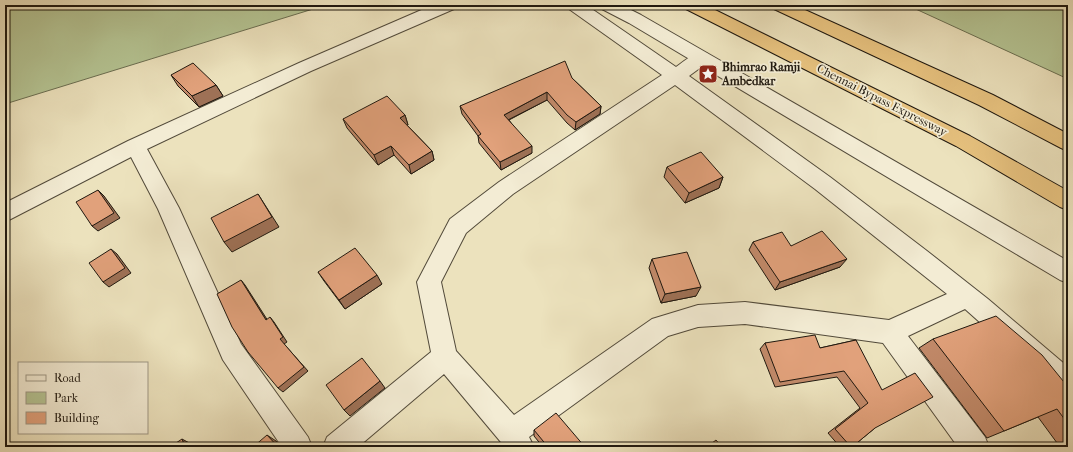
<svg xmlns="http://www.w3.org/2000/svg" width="1073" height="452" font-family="'IM FELL French Canon',serif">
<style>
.green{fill:#b5c493;stroke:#6a6e51}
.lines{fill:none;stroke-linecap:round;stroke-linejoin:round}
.minor-casing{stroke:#524a3a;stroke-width:2}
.tertiary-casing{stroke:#524a3a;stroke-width:2}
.trunk-casing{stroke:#1f180f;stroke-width:2}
.minor{fill:#f3ecd4;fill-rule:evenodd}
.tertiary{fill:#f3ecd4;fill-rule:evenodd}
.trunk{fill:#e6c17e;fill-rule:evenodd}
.wall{fill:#c28a6a;stroke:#1f180f}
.shaded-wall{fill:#9e7156;stroke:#1f180f}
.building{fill:#e1a17b;stroke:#1f180f}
.labels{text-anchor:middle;stroke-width:3.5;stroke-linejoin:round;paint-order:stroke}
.poi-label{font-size:12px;font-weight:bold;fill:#1f180f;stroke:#f3ecd4;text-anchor:start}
.street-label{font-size:12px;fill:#1f180f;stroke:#f3ecd4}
</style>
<rect width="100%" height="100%" fill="#ece2bd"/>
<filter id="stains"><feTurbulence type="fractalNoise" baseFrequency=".005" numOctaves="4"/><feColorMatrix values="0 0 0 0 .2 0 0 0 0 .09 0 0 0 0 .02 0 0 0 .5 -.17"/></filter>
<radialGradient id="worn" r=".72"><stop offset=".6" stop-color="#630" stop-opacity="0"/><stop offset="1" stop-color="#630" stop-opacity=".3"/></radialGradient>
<!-- green -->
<path class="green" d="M5,5H326L5,104Z
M907,5H1068V79Z"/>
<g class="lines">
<!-- minor casing -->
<g class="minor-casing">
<path id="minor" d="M433,5H456L454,9L311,71L147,149L179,208L241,344L308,437L312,447H282L223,360L158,209L131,157L5,222V203L128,141L299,63Z
M567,5H586L676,67C686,60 696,50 708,54L711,58L708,62L689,76L830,177L927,251L988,299L1068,367V397L1059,393L965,309L908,336L985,437L989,447H958L883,343L745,324L698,327L668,336L529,437L534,447H505L444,374L358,447H323L327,437L431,352L417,282L450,219L499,182L662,75L569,9ZM675,85L815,189L947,294L889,320L745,302L698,305L652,319L514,415L456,351L441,282L466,233L513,194Z"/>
</g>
<!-- tertiary casing -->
<g class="tertiary-casing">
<path id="tertiary" d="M600,5H621L641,15L1068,261V283L1060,280L629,23L602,9Z"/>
</g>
<!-- trunk casing -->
<g class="trunk-casing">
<path id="trunk" d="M684,5H705L970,136L1068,191V210L1060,207L956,146L686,9Z
M772,5H794L993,95L1068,134V151L1061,148L979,105L774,9Z"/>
</g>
<!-- minor -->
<use href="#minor" class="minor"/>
<!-- tertiary -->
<use href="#tertiary" class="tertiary"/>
<!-- trunk -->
<use href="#trunk" class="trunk"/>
</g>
<!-- wall -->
<path class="wall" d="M171,75L216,85L223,96L199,107L178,86Z
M572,78L601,106L600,114L575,130L567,123L547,100L509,120L532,153L501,170L479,143L478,136L462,114L460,106Z
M405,115L408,125H407L432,151L434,160L411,174L394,155L378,165L347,128L343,119Z
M667,167L723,177L719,188L685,203L664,177Z
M753,242L791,246L840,267L775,290L749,250Z
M652,259L696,296L661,303L649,268Z
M318,272L382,284L345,309L324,281Z
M933,339L1068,387V447H1060L1038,417L987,438L919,348Z
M856,340L875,428L852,447H840L828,433L860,408L837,377L775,387L760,349L765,343L820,348Z
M534,430L585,447H543L534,436Z"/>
<!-- shaded-wall -->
<path class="shaded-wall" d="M216,85L223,96L199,107L192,96Z
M547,92V100L504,122V115Z
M601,106L600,114L575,130L576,122Z
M405,115L408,125L403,128L400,118Z
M391,146L394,155L378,165L374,155Z
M532,146V153L501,170L500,162Z
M432,151L434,160L411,174L409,165Z
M723,177L719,188L685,203L689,193Z
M98,190L104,196L120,218L98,231L92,226Z
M258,194L279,227L232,252L224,242Z
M111,249L117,254L131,273L109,287L103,282Z
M847,259L840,267L775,290L780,282Z
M377,275L382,284L345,309L339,300Z
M241,280L245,285L270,324L266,320Z
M701,287L696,296L661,303L665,294Z
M270,317L274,322L287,342L284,344L308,371L283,392L278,388L280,339Z
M380,381L385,388L350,416L344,410Z
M267,435L276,441L281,447H278Z
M182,439L193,445L194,447H185Z
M5,440L8,447H5Z"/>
<!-- building -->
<path class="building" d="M565,61L572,78L601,106L576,122L567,115L547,92L504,115L532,146L500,162L478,136L481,134L460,106Z
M193,63L216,85L192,96L171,75Z
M387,96L405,115L400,118L432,151L409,165L391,146L374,155L343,119Z
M701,152L723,177L689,193L667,167Z
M98,190L114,213L92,226L76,202Z
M258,194L272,217L224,242L211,218Z
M822,231L847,259L780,282L753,242L782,232L791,246Z
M355,248L377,275L339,300L318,272Z
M111,249L125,268L103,282L89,263Z
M687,252L701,287L665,294L652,259Z
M241,280L266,320L270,317L283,337L280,339L304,367L278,388L248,352L232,327L217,294Z
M996,316L1042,355L1068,387V424L1057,409L1004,431L933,339Z
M815,335L820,348L856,340L882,390L915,373L933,397L875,428L852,447H851L835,429L868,403L844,371L780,382L765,343Z
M362,358L380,381L344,410L326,385Z
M556,413L585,447H548L534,430Z
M267,435L278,447H253Z
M182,439L185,447H170Z
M716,440L722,447H707Z"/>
<!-- icons -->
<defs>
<g id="sight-square" transform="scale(1)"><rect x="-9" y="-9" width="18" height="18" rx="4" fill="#8f2418" stroke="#f3ecd4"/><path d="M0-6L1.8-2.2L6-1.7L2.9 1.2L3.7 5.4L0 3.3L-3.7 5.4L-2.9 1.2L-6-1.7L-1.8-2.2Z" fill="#fff"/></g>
</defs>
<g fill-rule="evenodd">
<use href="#sight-square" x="708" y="74"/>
</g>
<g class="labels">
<!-- poi labels -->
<g class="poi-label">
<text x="722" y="71">Bhimrao Ramji<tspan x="722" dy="14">Ambedkar</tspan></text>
</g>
<!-- street labels -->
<g class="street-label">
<text transform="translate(882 100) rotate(27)" y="4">Chennai Bypass Expressway</text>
</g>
</g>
<!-- margin -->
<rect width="1073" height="452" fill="none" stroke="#ece2bd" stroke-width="20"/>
<rect x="6" y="6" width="1061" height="440" fill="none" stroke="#1f180f" stroke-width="2"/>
<rect x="10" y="10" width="1053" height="432" fill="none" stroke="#1f180f"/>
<!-- legend -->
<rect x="18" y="362" width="130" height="72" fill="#f3ecd4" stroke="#9e9785"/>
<rect x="26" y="375" width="20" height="6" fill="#f3ecd4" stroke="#9e9785"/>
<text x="54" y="382" font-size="12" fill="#1f180f">Road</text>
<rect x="26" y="392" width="20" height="12" fill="#b5c493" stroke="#9e9785"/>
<text x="54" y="402" font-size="12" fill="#1f180f">Park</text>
<rect x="26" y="412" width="20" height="12" fill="#e1a17b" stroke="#9e9785"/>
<text x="54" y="422" font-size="12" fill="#1f180f">Building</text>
<rect width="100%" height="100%" filter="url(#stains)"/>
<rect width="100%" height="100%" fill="url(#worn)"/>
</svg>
